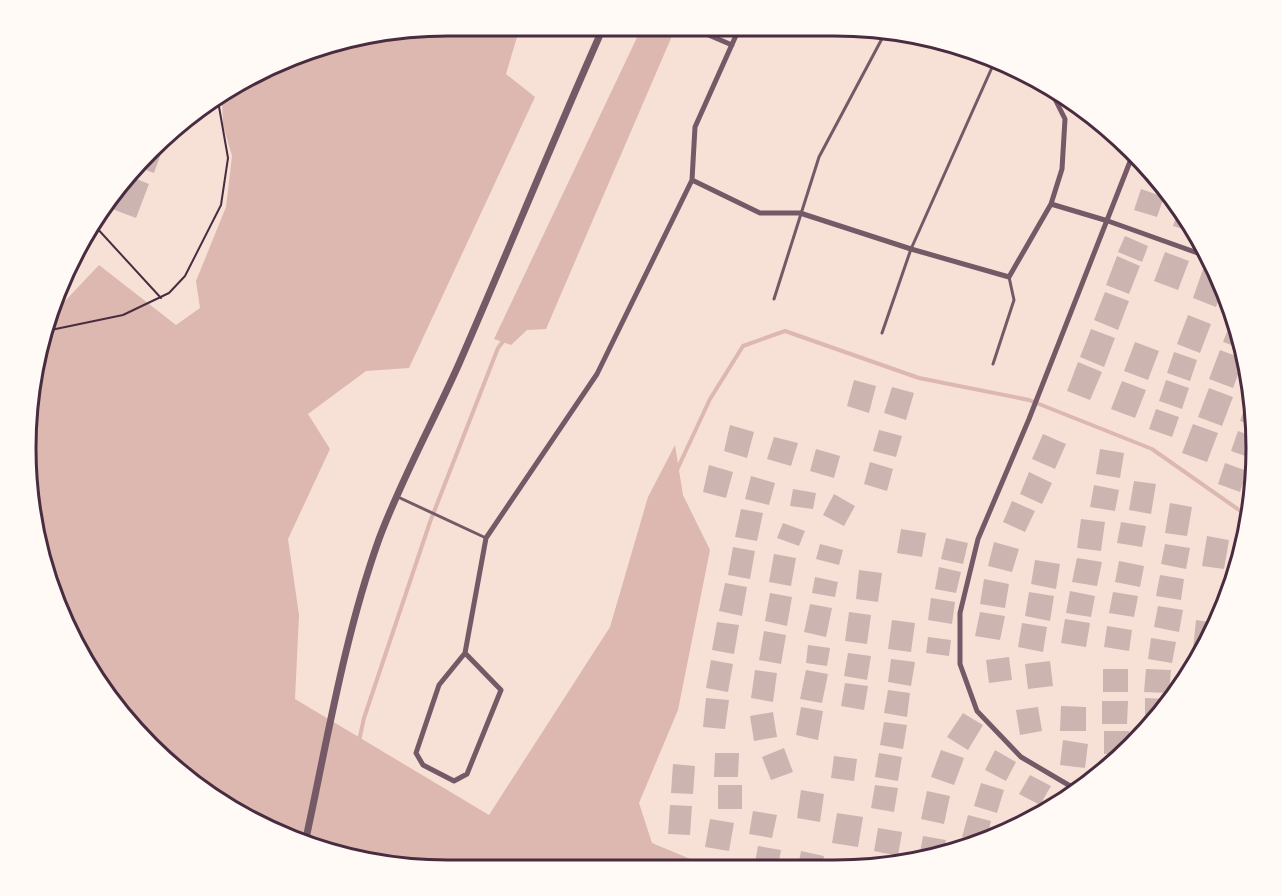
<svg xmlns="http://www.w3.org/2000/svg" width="1282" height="896" font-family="Helvetica,sans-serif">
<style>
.water{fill:#dcb8b0}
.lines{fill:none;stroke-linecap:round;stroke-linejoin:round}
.stream{stroke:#dcb8b0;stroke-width:4}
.building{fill:#ccb4b1}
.path{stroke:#4a2c40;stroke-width:2}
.service{stroke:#755966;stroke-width:3}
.minor{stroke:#755966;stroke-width:5}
.tertiary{stroke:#755966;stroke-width:7}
.rim{fill:none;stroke:#4a2c40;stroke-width:3}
</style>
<rect width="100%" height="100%" fill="#f7e1d7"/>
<!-- water -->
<path class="water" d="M448,26L520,27L506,74L535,97L409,368L366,371L308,414L330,449L288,539L299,615L295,699L489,815L610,627L648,497L675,445L683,495L710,550L678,710L639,803L652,843L712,868L421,870L366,861L346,852L331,853L261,827L191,783L131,727L69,635L34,530L29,393L49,318L99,265L176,325L200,308L196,281L226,207L232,156L223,125L222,102L218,94L338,40Z
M641,29H675L546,329L527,330L511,345L494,339Z"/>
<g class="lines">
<!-- stream -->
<path class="stream" d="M676,472L710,399L743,346L785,331L919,378L1029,400L1152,449L1249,517
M359,741L364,718L430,522L498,348L504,340"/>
</g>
<!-- building -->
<path class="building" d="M167,137L154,173L135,166Z
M127,175L149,184L136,218L107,207Z
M1141,189L1164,197L1157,217L1134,210Z
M1179,208L1196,231V233L1173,226Z
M1125,236L1148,246L1142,262L1118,252Z
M1165,252L1189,261L1178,290L1154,281Z
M1117,256L1140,266L1129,294L1106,285Z
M1203,269L1217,275L1223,288L1216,307L1193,298Z
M1105,292L1129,301L1118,330L1094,320Z
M1234,313L1243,349L1223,342Z
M1188,315L1211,324L1200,353L1177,344Z
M1091,329L1115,338L1104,367L1080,357Z
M1135,342L1159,351L1148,380L1124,371Z
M1220,350L1244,359L1233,388L1209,379Z
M1174,352L1197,360L1190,381L1167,373Z
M1078,362L1102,372L1090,400L1067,391Z
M854,380L876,386L869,413L847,406Z
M1166,380L1189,388L1182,409L1159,401Z
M1122,381L1146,390L1135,418L1111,409Z
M892,387L914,393L906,420L884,413Z
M1209,388L1233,397L1222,426L1198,417Z
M1247,401L1253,403L1254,426L1240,421Z
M1156,409L1179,417L1172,437L1149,429Z
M1193,424L1218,433L1207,462L1182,453Z
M730,425L754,432L747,458L724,451Z
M879,430L902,436L896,457L873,451Z
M1238,431L1254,437V459L1231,451Z
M1043,434L1066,444L1055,469L1032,459Z
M774,437L798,443L791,466L767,459Z
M816,449L840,456L834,478L810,471Z
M1100,449L1124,453L1120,478L1096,474Z
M870,462L893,469L887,491L864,484Z
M1225,463L1247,471L1240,492L1218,484Z
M709,465L733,472L726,498L703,492Z
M1029,472L1052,483L1042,504L1020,494Z
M751,476L775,483L769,505L745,499Z
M1134,481L1156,484L1151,514L1129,510Z
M1094,485L1119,490L1115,511L1090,507Z
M793,489L816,493L813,509L790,506Z
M834,494L855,506L844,526L823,515Z
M1012,501L1035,511L1025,532L1003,522Z
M1170,503L1192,507L1187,536L1165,533Z
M741,509L763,513L757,541L735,537Z
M1081,519L1105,522L1101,551L1077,548Z
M1121,522L1146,526L1142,547L1117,543Z
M783,523L805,531L799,546L777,538Z
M901,529L926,533L922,557L897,553Z
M1207,536L1229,540L1224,569L1202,566Z
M946,538L968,543L963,564L941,559Z
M994,542L1019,549L1012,572L988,566Z
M820,544L843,550L839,565L816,559Z
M1165,544L1190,548L1186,569L1161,564Z
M733,547L755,551L750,579L728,575Z
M774,554L796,558L791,586L769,582Z
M1077,558L1102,562L1097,586L1072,582Z
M1035,560L1060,564L1056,589L1031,584Z
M1119,561L1144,566L1140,587L1115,582Z
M939,567L961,572L956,593L935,589Z
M859,570L882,573L878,602L856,599Z
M1160,575L1184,579L1181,600L1156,596Z
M815,577L838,582L835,597L812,593Z
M984,579L1009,584L1005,608L980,604Z
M725,583L747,587L742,616L719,611Z
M1070,591L1095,596L1091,617L1066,613Z
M1029,592L1054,596L1050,621L1025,616Z
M1113,592L1138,596L1134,617L1109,613Z
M770,593L792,597L787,626L765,621Z
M931,598L955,602L952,624L928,620Z
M810,604L832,608L826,637L804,632Z
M1158,606L1183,610L1179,632L1154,627Z
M849,612L871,615L867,644L845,641Z
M980,612L1005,616L1000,640L975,636Z
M1065,619L1090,623L1086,647L1061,643Z
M892,620L915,623L911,652L888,649Z
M1196,620L1217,623L1203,650L1193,649Z
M717,622L739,625L734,654L712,650Z
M1022,623L1047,627L1043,652L1018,647Z
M1107,626L1132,630L1129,651L1104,647Z
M764,631L786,635L781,664L759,660Z
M928,637L951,640L949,656L926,653Z
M1151,638L1176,642L1172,663L1148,659Z
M808,645L830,648L827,666L806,663Z
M848,653L871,656L867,680L844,676Z
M1009,657L1012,680L989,683L986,660Z
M891,659L915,662L911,686L888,682Z
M711,660L733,664L728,692L706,688Z
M1050,661L1053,686L1028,689L1025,664Z
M1103,669H1128V692H1103Z
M1146,669L1171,670L1169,693L1144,692Z
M755,670L777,673L773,702L751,698Z
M806,670L828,674L822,703L800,699Z
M845,683L868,686L864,710L841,706Z
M888,690L910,693L907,717L884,713Z
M706,698L729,700L725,729L703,727Z
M1145,698L1170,699V703L1154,722H1145Z
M1102,701H1128L1127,724H1102Z
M1061,706L1086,707V731H1060Z
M801,707L823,711L818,740L796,735Z
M1038,707L1042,731L1020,735L1016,710Z
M773,712L777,737L754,741L750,716Z
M963,713L983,725L968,750L947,737Z
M884,722L907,725L903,749L880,745Z
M1104,731H1129V748L1123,754H1104Z
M1063,740L1088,744L1085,768L1060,765Z
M784,748L793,772L771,780L762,757Z
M941,750L964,758L954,785L931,777Z
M995,750L1016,762L1006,781L985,770Z
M715,753H739L738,777H714Z
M879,753L902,757L898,781L875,777Z
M834,756L857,759L854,781L831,778Z
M1102,761H1117L1102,773Z
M673,764L695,766L693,794L671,793Z
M1030,775L1051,786L1040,805L1019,794Z
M981,783L1004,790L997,813L974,806Z
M718,785H742V809H718Z
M875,785L898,788L894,812L871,808Z
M801,790L824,794L820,822L797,818Z
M927,791L950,796L944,824L921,819Z
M670,805L692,806L690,835L668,834Z
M753,811L777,815L772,838L749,834Z
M837,813L863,817L858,847L832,843Z
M968,815L991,821L987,837L976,840L962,837Z
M710,819L734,823L729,851L705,847Z
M878,828L902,832L898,856L874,851Z
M923,836L946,840L944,850L919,858Z
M758,846L781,850L778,867L754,868Z
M801,851L824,856L822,867H798Z
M840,859L864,863L863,867H839Z"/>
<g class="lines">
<!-- path -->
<path class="path" d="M95,226L161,298
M46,331L123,315L169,293L185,276L221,205L228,158L218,101L224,92"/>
<!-- service -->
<path class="service" d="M774,299L819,157L885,33
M882,333L911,249L994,63
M993,364L1014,300L1009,277
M398,497L486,538"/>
<!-- minor -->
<path class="minor" d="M697,30L732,45
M738,31L695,127L692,180L760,213H800L911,249L1009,277L1051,204L1062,169L1065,119L1053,95L1013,70
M1051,204L1108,221L1209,257
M465,653L501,690L467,774L454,781L423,765L416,753L439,685L465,653L486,538L597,374L692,180
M1077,790L1021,757L977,711L960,664V613L978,539L1029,419L1133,154"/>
<!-- tertiary -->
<path class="tertiary" d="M305,843C327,742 344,637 379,539C401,480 432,424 458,366C507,254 553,140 603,28"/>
</g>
<!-- crop -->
<path d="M0 0H1282V896H0ZM448 36H834A412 412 0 0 1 1246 448V448A412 412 0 0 1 834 860H448A412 412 0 0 1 36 448V448A412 412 0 0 1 448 36Z" fill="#fffaf5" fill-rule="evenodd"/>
<path class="rim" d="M448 36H834A412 412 0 0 1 1246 448V448A412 412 0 0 1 834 860H448A412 412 0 0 1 36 448V448A412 412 0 0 1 448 36Z"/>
</svg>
